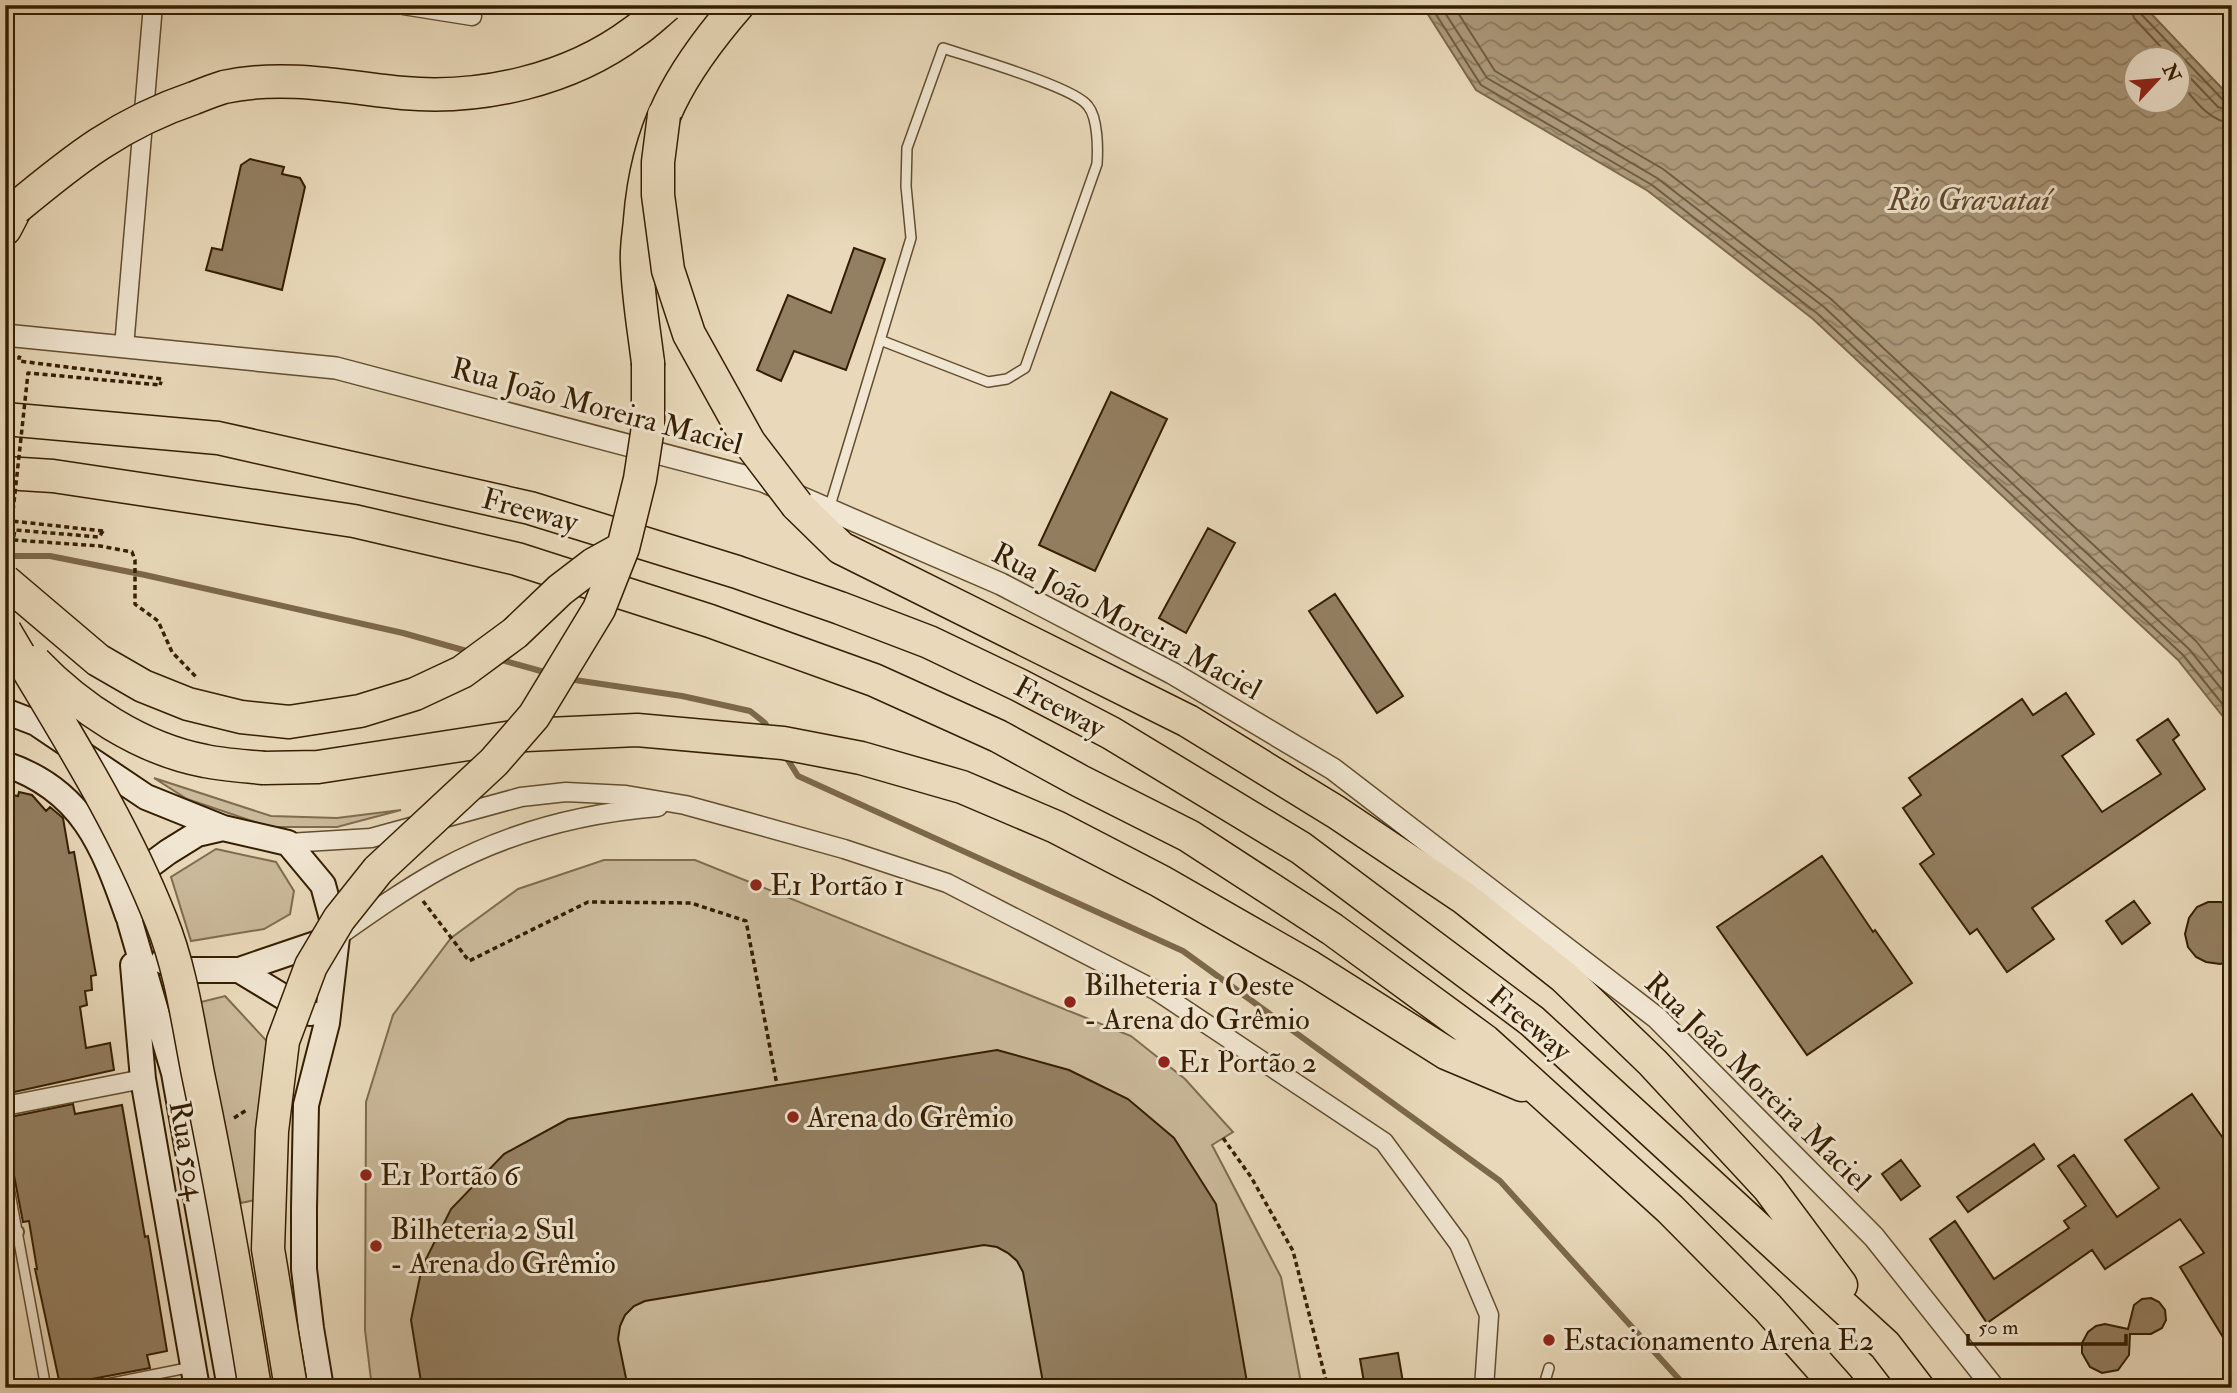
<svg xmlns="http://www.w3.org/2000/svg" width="2237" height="1393" font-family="'IM FELL Double Pica',serif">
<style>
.green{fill:#cab99a;stroke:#806c4d;stroke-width:2}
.water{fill:url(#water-waves);stroke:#7c684a;stroke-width:2;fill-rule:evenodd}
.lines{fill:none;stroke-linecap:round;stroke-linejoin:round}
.shore{stroke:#705c3e;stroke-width:2}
.stream{stroke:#7c684a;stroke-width:6}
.building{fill:#937f61;stroke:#351e00;stroke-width:2}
.service-casing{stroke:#624d2e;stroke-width:12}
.pedestrian-casing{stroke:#624d2e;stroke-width:16}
.minor-casing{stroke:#624d2e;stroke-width:21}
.tertiary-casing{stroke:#624d2e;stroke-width:24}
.secondary-casing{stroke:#351e00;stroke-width:28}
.motorway-casing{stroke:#351e00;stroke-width:35}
.path{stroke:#351e00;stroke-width:3.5;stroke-dasharray:5 3.5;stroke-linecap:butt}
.service{stroke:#f1e6d2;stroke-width:9}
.pedestrian{stroke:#f1e6d2;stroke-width:12}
.minor{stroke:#f1e6d2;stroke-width:18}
.tertiary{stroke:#f1e6d2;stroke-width:21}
.secondary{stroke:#f1e6d2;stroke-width:24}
.motorway{stroke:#e9d9ba;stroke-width:32}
.motorway-bridge-casing{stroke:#351e00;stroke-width:35;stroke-linecap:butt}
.path-bridge{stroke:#351e00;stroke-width:3.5;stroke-dasharray:5 3.5;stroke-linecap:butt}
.motorway-bridge{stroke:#e9d9ba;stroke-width:32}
.poi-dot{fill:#8f2418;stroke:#f1e6d2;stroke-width:2.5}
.labels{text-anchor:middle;stroke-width:6;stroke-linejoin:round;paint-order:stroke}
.street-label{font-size:30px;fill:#351e00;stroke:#f1e6d2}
.poi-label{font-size:30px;fill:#351e00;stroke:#f1e6d2;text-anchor:start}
.water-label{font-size:32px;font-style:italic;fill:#5f492b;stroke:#f1e6d2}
</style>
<defs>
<pattern id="water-waves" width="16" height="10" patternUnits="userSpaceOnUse" patternTransform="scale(1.75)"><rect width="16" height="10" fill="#ac997b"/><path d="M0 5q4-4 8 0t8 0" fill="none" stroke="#8d7c62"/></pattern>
</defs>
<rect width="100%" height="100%" fill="#e9d9ba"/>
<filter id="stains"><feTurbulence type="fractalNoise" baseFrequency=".00286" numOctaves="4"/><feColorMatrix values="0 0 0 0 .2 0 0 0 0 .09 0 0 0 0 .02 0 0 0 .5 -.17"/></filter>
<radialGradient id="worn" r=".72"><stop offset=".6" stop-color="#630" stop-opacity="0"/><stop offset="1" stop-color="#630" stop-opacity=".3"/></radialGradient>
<!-- green -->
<path class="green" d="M154,778L271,816L337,818L401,810L337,827H270L187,799Z
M216,849L276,862L294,891L290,914L264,929L191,941L171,877Z
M604,860H695L1131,1036L1185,1079L1233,1132L1212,1145L1281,1277L1302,1388H372L365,1330L366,1102L393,1015L451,938L518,889Z
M225,996L274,1049L268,1197L241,1203L193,1004Z"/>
<!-- water -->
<path class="water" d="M1422,5H2143L2232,99V728L2178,660L1813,319L1648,191L1476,90ZM2136,60H2178V102H2136Z"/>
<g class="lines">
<!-- shore -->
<path class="shore" d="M1430,5L1481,85L1652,185L1818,314L2183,655L2232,716
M1440,5L1487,78L1657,178L1824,307L2189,649L2232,702
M1453,5L1495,71L1663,169L1831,299L2196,641L2232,686
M2130,5L2134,18L2173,60
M2139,5L2140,13L2224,101L2232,103
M2178,65L2218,107L2232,112
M2178,80C2192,96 2208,122 2232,123"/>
<!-- stream -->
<path class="stream" d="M5,556H50L145,575L403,633L470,652
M498,659L548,673
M568,679L682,696L750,711L765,723L770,731
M783,752L798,776L1183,951L1500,1181L1687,1388"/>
</g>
<!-- building -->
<path class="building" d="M250,159L284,167L282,174L300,178L305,187L282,290L206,270L212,248L222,250L241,165Z
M854,248L885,259L846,370L794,351L781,381L757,370L788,295L831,313Z
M1111,392L1167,419L1095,571L1039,545Z
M1208,528L1235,543L1186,633L1159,618Z
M1335,594L1403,696L1377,713L1309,611Z
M2066,693L2094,734L2062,756L2102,812L2161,774L2137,740L2168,719L2179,735L2173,740L2205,789L2032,908L2054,939L2007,972L1977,929L1970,934L1920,864L1934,854L1903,808L1921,795L1909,778L2022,699L2033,715Z
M19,792L32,795L46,811L50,807L63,818L69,853L74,852L96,975L91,976L92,990L85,991L87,1005L80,1007L86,1048L110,1043L114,1070L5,1094V794L18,796Z
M1822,856L1873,932L1875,930L1912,983L1807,1055L1717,927Z
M2134,901L2150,923L2122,944L2106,921Z
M2208,902H2221L2232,905V961L2220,964L2206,962L2196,957L2188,947L2185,934L2189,918L2197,907Z
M997,1050L1069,1070L1128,1099L1174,1138L1216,1204L1248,1388H1044L1023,1272L1017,1261L1008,1253L997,1247L984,1245L645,1301L634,1306L625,1315L620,1326L618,1339L628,1388H422L411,1320L422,1267L451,1209L504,1154L568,1119Z
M2192,1094L2232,1151V1352L2180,1267L2204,1253L2180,1219L2105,1269L2092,1250L1987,1323L1930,1239L1955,1221L1994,1279L2069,1228L2064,1221L2086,1206L2058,1166L2074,1155L2117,1217L2159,1188L2125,1140Z
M73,1104L75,1114L122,1105L145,1237L148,1236L167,1351L147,1355L150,1368L60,1385L35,1269H37L29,1221L23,1222L12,1165L5,1159V1125L11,1124L10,1117Z
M2034,1144L2044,1159L1968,1212L1957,1197Z
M1901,1160L1920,1186L1901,1200L1882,1174Z
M2151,1298L2159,1302L2165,1310L2166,1320L2162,1328L2151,1334H2130L2129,1355L2118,1370L2102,1373L2090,1367L2082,1353V1343L2088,1332L2096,1326L2105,1324L2128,1329L2134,1305L2142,1299Z
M1398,1353L1404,1388H1365L1360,1359Z"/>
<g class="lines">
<!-- service casing -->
<g class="service-casing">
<path id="service" d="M829,509L911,238L906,186L907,148L943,48C969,57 1075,87 1088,106C1098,118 1098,149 1097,164L1025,368L1007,379L988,382L880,340
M5,1166L46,1388
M87,1388L192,1367
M1543,1388L1549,1368"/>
</g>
<!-- pedestrian casing -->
<g class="pedestrian-casing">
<path id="pedestrian" d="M5,1234L17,1232"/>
</g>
<!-- minor casing -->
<g class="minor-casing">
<path id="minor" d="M403,5L472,16
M124,347L153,5
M288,843L371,838L521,797L566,792L626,795L685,805L740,820L844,849L947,883L1157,991L1384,1142L1459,1244L1489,1315L1484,1388
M337,937C371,913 405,889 441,869C507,833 583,813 658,807
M5,1106L143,1079"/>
</g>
<!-- tertiary casing -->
<g class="tertiary-casing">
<path id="tertiary" d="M5,335L336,368L763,481L1001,584L1172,673L1333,769L1657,1018L1874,1237L1994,1388"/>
</g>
<!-- secondary casing -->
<g class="secondary-casing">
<path id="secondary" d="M5,711L36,723L146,797L223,828L288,843L323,885L337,937L327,1023L306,1105L304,1208V1269L311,1328L321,1388
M5,764C82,790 103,845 128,916
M223,828L197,834L168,852L145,869L132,893L130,922L174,1073L230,1388
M163,961L168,964L190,970H239L333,938
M133,965L143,1079L197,1388
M239,970L310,1013"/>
</g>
<!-- motorway casing -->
<g class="motorway-casing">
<path id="motorway" d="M5,229L16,208
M648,363C644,330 638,296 637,262C636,248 639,233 640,220C647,129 679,73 738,5
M5,419L218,438L530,508L737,572L840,608L929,642L1019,685L1111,733L1301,848L1532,1021L1885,1345L1918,1388
M5,473L53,476L354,521L517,559L710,621L874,680L998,736L1080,781L1189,836L1332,929L1485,1041L1670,1209L1768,1308L1839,1388
M797,505L841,548L1188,721L1336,812L1464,898L1564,977L1653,1063L1768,1187L1841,1285
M264,768L318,767L526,735L637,730L783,743L861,758L962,787L1056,827L1160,881L1310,967L1446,1053L1522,1085"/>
</g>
<!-- path -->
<path class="path" d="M21,358L19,357V361L162,379L160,385
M103,531L99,537L15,530L13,540L100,546L132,552L135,560V604L158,621L172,652L198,679
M423,901L469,961L588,902L691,903L746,921L777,1085
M234,1118L248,1109
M1223,1138L1251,1177L1293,1251L1328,1388"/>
<!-- service -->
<use href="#service" class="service"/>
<!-- pedestrian -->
<use href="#pedestrian" class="pedestrian"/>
<!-- minor -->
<use href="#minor" class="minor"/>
<!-- tertiary -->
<use href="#tertiary" class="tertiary"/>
<!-- secondary -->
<use href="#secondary" class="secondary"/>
<!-- motorway -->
<use href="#motorway" class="motorway"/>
<!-- motorway-bridge casing -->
<g class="motorway-bridge-casing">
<path id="motorway-bridge" d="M664,115L658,162V195L668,270L689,334L749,442L797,505
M16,208C75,159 120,123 194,98C204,94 214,90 224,87C283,74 345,87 403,93C482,100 570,80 634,32C646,24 656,14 667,5
M5,581L98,660L143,686L188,704L241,717L289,722L360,711L415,694L462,672L515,633L560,590L594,564L623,548
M5,631C60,725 121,818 161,920C181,969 188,1023 198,1074C220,1178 238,1283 255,1388
M35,662C79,708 141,749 205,761C224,765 244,766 264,768
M291,1388L268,1249L272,1131L283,1041L311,966L339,919L378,870L494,762L534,716L599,609L623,548L640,479L648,427V363"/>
</g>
<!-- path-bridge -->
<path class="path-bridge" d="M103,531L12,521L28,373L160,385"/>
<!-- motorway-bridge -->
<use href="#motorway-bridge" class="motorway-bridge"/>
</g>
<!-- markers -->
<g class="poi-dot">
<circle cx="756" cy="885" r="7"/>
<circle cx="1070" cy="1002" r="7"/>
<circle cx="1164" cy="1062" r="7"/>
<circle cx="793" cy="1117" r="7"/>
<circle cx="366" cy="1175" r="7"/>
<circle cx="376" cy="1246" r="7"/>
<circle cx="1549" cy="1340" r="7"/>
</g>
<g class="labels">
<!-- street labels -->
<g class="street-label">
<text transform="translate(597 406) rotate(15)" y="10">Rua João Moreira Maciel</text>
<text transform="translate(530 510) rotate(15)" y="10">Freeway</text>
<text transform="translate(1127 621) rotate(28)" y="10">Rua João Moreira Maciel</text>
<text transform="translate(1060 707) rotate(28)" y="10">Freeway</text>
<text transform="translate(1530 1023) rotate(40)" y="10">Freeway</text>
<text transform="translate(1758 1082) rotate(44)" y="10">Rua João Moreira Maciel</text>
<text transform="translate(188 1150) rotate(80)" y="10">Rua 504</text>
</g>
<!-- poi labels -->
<g class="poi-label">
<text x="770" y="895">E1 Portão 1</text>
<text x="1084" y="995">Bilheteria 1 Oeste<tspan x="1084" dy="34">- Arena do Grêmio</tspan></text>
<text x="1178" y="1072">E1 Portão 2</text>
<text x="807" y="1127">Arena do Grêmio</text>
<text x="380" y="1185">E1 Portão 6</text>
<text x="390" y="1239">Bilheteria 2 Sul<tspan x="390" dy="34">- Arena do Grêmio</tspan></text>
<text x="1563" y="1350">Estacionamento Arena E2</text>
</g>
<!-- water labels -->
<g class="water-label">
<text x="1969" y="210">Rio Gravataí</text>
</g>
</g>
<!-- margin -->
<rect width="2237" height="1393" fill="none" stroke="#e9d9ba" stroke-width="28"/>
<rect x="7" y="7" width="2223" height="1379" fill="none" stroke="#351e00" stroke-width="3.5"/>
<rect x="14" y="14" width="2209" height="1365" fill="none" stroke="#351e00" stroke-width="2"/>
<!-- north arrow -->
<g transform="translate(2157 80) rotate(64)"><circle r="33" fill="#f1e6d2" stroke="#a6967e" stroke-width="2"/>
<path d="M0-5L12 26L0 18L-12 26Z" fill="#8f2418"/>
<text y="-10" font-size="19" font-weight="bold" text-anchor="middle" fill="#351e00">N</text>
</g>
<!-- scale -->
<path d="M1968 1334v10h158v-10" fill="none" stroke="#351e00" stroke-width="3.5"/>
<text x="1978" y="1334" font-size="21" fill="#351e00" stroke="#f1e6d2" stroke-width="5" paint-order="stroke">50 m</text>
<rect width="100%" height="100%" filter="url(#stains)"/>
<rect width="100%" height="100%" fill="url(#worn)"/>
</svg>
